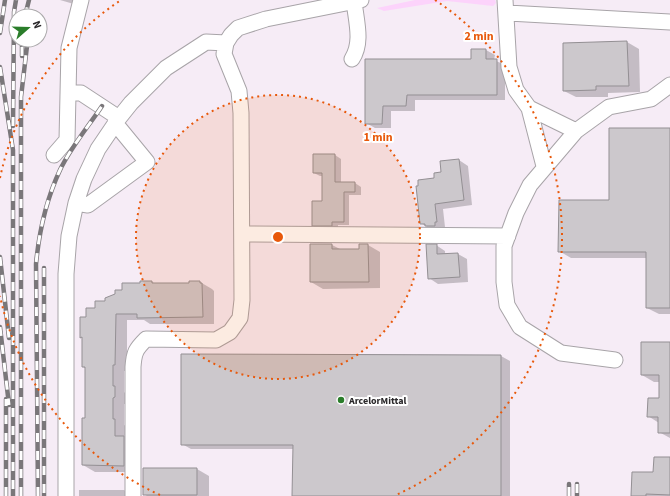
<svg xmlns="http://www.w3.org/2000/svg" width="670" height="496" font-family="'Source Sans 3',sans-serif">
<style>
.built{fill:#f6ecf6;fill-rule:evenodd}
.green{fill:#fcd3fb}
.shadow{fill:#0003}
.building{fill:#ccc8cc;stroke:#938f93}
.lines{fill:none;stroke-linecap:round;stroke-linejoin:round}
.minor-casing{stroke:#a8a4a8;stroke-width:17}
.minor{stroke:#fff;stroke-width:15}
.rail-casing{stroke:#7a777a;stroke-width:4.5}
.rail{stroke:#fff;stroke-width:3;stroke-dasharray:9;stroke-linecap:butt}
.ring{fill:none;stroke:#e8590c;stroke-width:2;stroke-dasharray:2 4}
.poi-dot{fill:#2a7d2a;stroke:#fff;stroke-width:1.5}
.labels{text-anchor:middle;stroke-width:4;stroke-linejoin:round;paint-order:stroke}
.poi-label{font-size:10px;font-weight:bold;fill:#2a282a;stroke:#fff;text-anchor:start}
.centre{fill:#e8590c;stroke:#fff;stroke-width:2}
.ring-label{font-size:12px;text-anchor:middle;font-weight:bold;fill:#e8590c;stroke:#fff;stroke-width:4;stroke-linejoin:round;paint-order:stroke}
</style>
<rect width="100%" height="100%" fill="#fcf8fc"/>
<!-- built -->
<path class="built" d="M0,0H670V496H0ZM16,16H40V40H16Z"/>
<!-- green -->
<path class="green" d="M415,0H495L496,3L493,6L447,1L384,11L377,8Z"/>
<!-- shadow -->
<path class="shadow" d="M60,0H87L84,7Z
M627,42L639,49L640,92L608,93V97H576L564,91V44Z
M486,50L495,55L494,60L505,65V100H415V111H391V128H375L366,123V60H472Z
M670,129V314H659L647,308V258H571L559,251L610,201Z
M335,155L341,159V183H355L361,187V195H349V225H338V228H319L313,225L323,202V176H320L314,173Z
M459,160L468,166L472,205L443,209L445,227H444V231L430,229L421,223L436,179Z
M332,245L342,250H360L368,245L380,252V288L323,289L311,282Z
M436,245L445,251V254H458L467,259L468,282L438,284L429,278Z
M152,282L156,284H190V282H200L212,289L214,291V324H150L144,320H127V371H124V392L126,394V404H124V425L126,426L135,472H95L83,465L86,419V369L83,367V338L81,337L87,318L96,309L123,291Z
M670,343V438L659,432V423L648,416L660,399V382H654L642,375Z
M501,356L510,361V496H293L294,449H191L182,444Z
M670,458V496H632L654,473Z
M197,469L209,476V496H147L144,494Z
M79,490H124L133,496H79Z"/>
<!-- building -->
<path class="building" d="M627,41L629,86H596V90L563,91V43Z
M471,49H486V59H497V95H407L406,106H383L382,124H365V59H471Z
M609,128H670V308H646V252H558L559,200H609Z
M313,154H335V182H355V192H344V222H332V226H312V201H322V173H313Z
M459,159L464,200L435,204L437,222H435V226H425V224H420L416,186H418V180L434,178V173L441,172L440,161Z
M310,244H332V249H359V244H368L369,282H310Z
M426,244H437V254L458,253L460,277L428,279Z
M140,281H152V283H189V281H200V283H202L203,317L137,318V314H116L115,365H113V386H115V397L113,398V419H115V436H124V466L82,465V418H85V367H82V337L80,338V317H86V308H95V301H105V298L115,294V290H122V283H140Z
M641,342H670V433H658V417H647L648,398H659V375H641Z
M181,354L501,355V496H292L293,445H181Z
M654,457H670V495L646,494V496H631L632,472H653Z
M143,468H197V495H143Z"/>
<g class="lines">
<!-- minor casing -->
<g class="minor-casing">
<path id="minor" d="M505,0L509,67L516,90L529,108L576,131
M507,13L670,22
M352,59C363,42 356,21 354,1
M68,93H81L119,118
M529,108L544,166
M54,155L67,140L69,48L81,0
M76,203L88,205L147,162L115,123
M242,234L508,236
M615,360L561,353L520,327L507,305L504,282V246L516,213L530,185L576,131L609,107L651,99L670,85
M66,496V274L69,236L76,203L84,179L98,149L119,118L131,103L166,68L206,42L226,43L231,35L238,28L266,19L361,0
M133,496V367C134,352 136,349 146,339L216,340L230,332L240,318L242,300L241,113L239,91L224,54L226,43"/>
</g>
<!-- minor -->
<use href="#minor" class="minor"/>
<!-- rail casing -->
<g class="rail-casing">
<path id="rail" d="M25,16L29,0
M0,33L5,0
M22,56V40
M0,67L13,150V496
M13,126L14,12L16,0
M0,257L9,338
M44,268V496
M0,327L9,405
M577,484V496
M6,496V399
M21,496V97L27,46
M38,496L36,264C39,232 46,200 60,170C71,147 88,127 102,106
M569,496V484"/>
</g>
<!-- rail -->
<use href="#rail" class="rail"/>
</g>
<!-- distance rings -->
<circle cx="278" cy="237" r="142" fill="#e8590c" fill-opacity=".12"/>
<g class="ring">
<circle cx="278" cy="237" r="142"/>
<path d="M160 495A284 284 0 0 1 0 296M0 178A284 284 0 0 1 121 0M435 0A284 284 0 0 1 396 495"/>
</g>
<!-- markers -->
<circle class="poi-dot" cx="341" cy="400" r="4"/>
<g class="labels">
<!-- poi labels -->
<g class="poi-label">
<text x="349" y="404">ArcelorMittal</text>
</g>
</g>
<circle cx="278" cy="237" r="6" class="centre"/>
<g class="ring-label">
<text x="479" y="40">2 min</text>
<text x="378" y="141">1 min</text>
</g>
<!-- north arrow -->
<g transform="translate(28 28) rotate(70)"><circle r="19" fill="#ffffff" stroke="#aaa9aa"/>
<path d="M0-3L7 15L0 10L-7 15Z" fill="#2a7d2a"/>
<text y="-6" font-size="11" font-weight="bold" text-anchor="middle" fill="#2a282a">N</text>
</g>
</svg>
